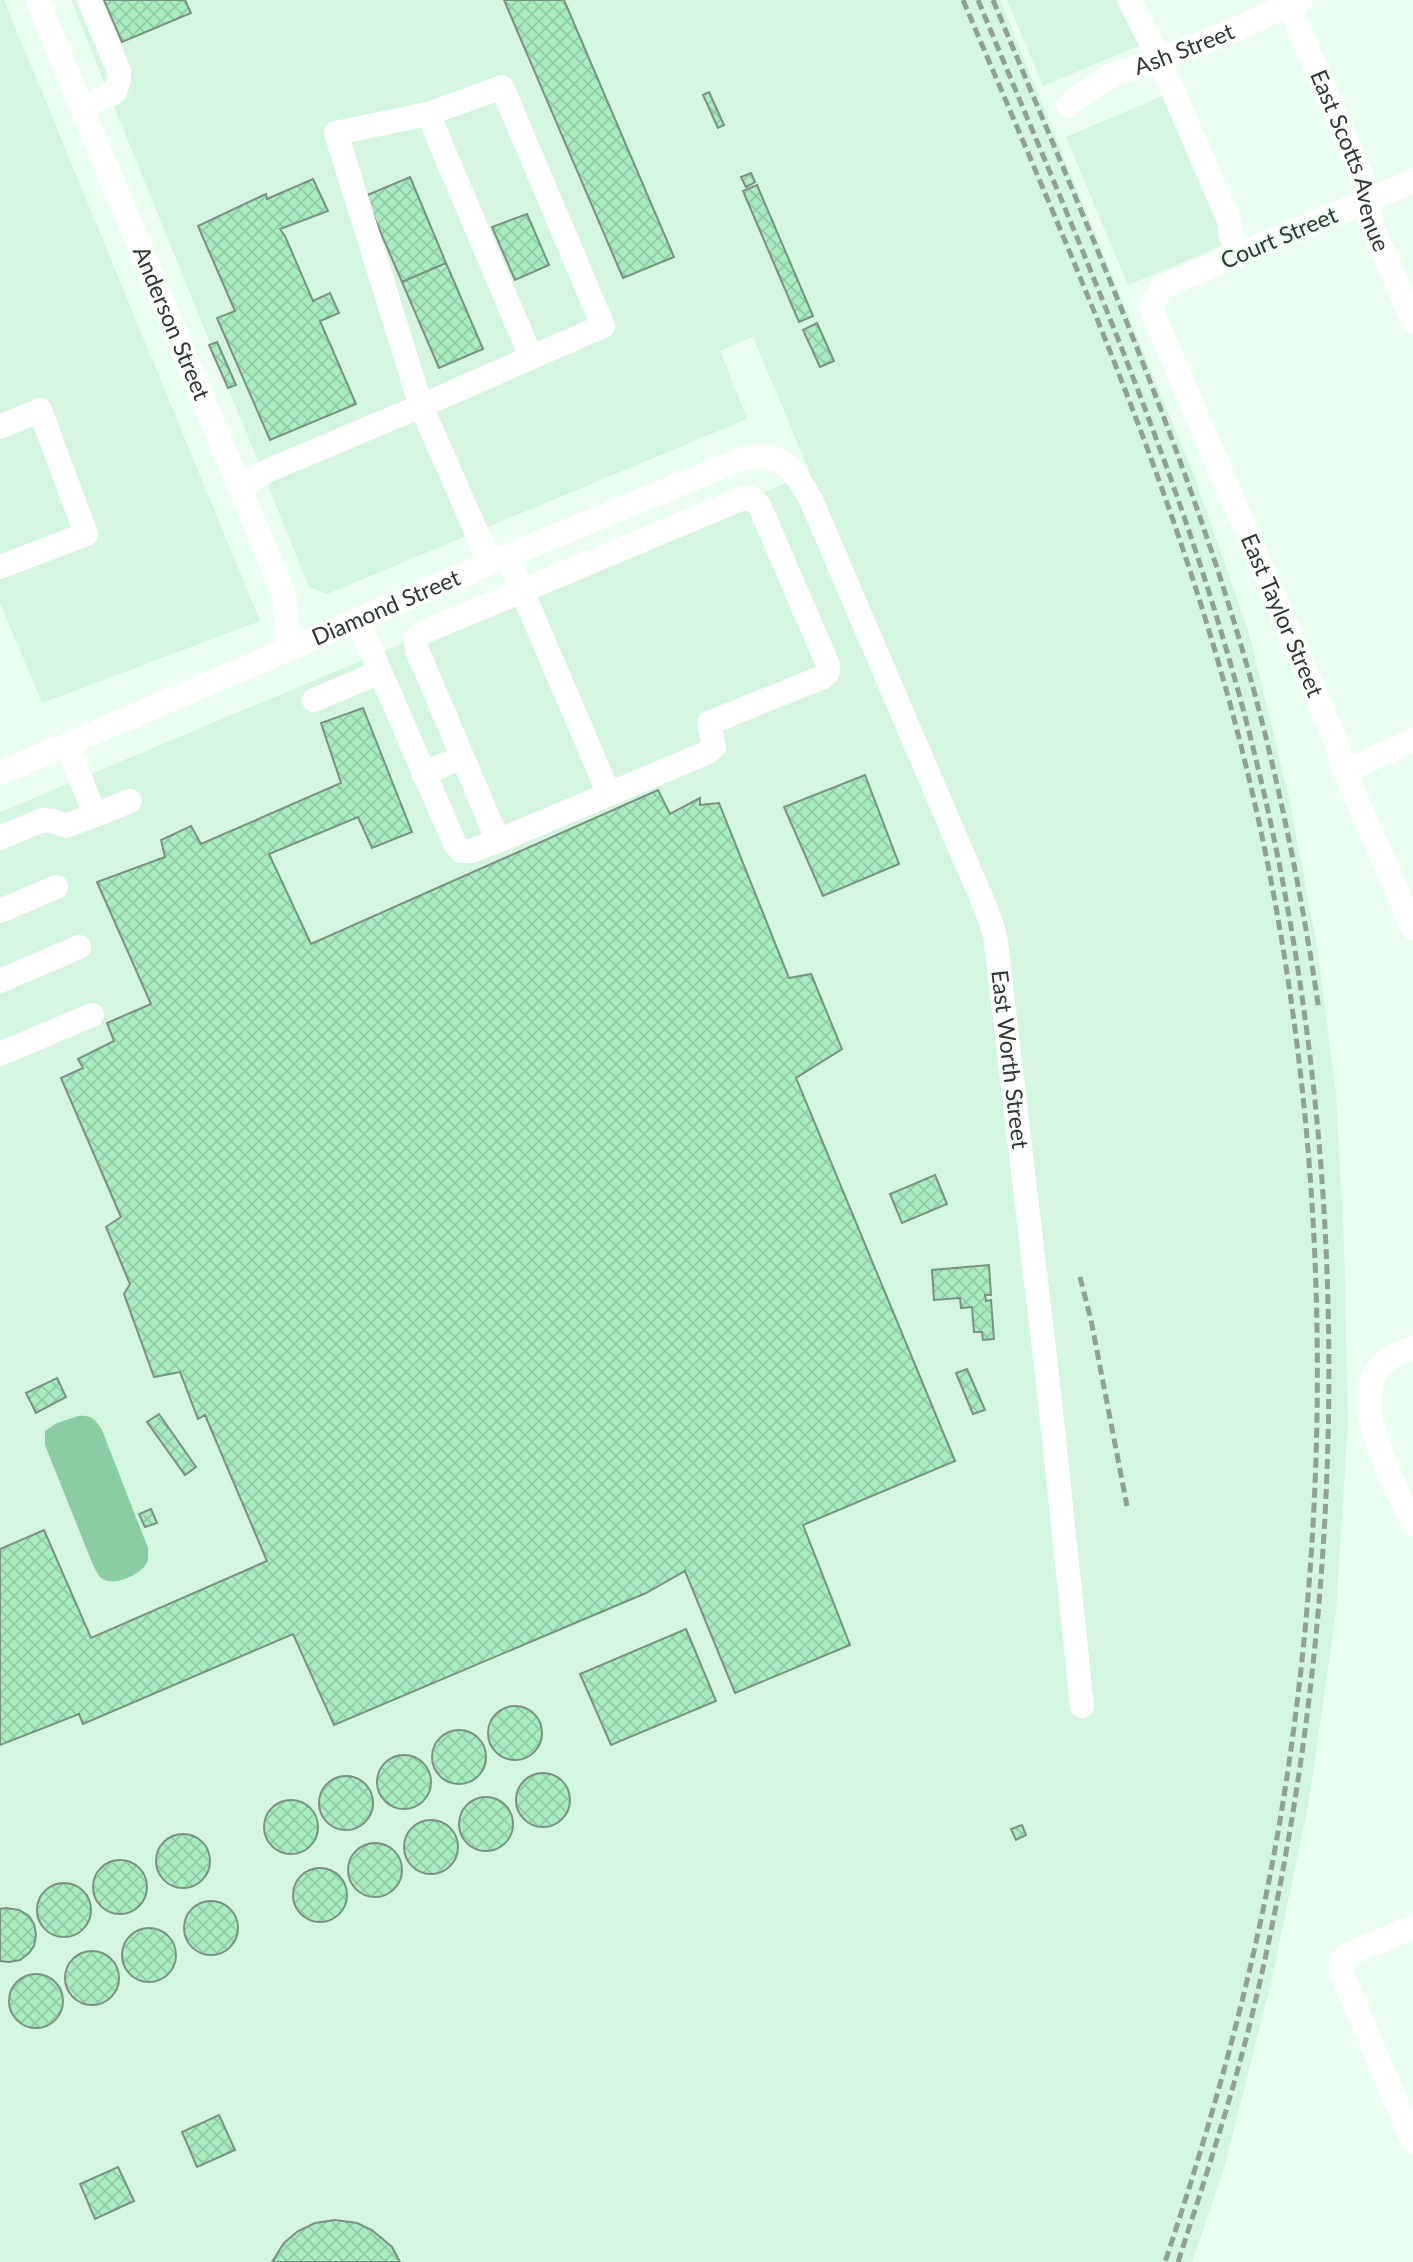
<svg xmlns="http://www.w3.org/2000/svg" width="1413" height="2262" font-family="Lato,sans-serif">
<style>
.built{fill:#d4f5df}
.water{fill:#8acca3}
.building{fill:url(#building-cross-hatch);stroke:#7a9282;stroke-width:2}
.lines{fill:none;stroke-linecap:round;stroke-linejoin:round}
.minor{stroke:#fff;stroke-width:24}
.rail{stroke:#90a095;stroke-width:5;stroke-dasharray:10 5;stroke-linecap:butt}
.labels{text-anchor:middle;stroke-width:5;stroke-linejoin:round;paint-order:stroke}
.street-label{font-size:23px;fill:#2e3831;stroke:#eafff1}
</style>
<defs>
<pattern id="building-cross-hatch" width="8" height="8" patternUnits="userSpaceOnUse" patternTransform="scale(1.75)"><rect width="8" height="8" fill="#a8ecc1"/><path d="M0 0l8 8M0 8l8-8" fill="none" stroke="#91cba6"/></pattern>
</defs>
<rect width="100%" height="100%" fill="#eafff1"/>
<!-- built -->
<path class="built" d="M0,0H4L260,621L42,703L0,603Z
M71,0H1000L1194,476L1249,633L1289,798L1317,947L1336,1094L1344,1245L1348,1422L1336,1612L1309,1801L1272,1979L1223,2172L1192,2262H0V812L810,473L753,337L720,351L747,419L327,594L309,587Z
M1007,0H1121L1140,45L1043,86Z
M1162,96L1226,244L1128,285L1066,137Z"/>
<!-- water -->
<path class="water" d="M78,1416C91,1415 95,1419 102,1430L148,1548C148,1549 148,1559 148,1560C145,1572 120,1584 108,1581C99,1579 97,1573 93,1565L45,1445V1431L57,1423Z"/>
<!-- building -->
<path class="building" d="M104,0H185L191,13L122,42Z
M504,0H564L674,257L623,278Z
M709,92L724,125L718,128L703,95Z
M751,173L755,182L746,187L741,177Z
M410,177L446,263L402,282L365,196Z
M313,179L328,211L280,229L285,236L313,301L330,293L339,313L320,321L356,404L270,440L217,318L235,311L198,226L266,194L267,199Z
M757,185L813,316L799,322L743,191Z
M527,214L549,265L515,280L492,227Z
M446,263L483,349L439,368L402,282Z
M817,323L834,361L820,367L803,330Z
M217,342L236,385L228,388L209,345Z
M363,708L412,832L372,848L358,817L269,854L311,944L658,790L670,814L700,798V805L719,803L789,978L811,974L842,1049L796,1078L955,1461L803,1525L850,1645L735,1693L685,1571L646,1593L334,1725L293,1634L83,1724L79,1714L0,1745V1549L44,1530L91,1638L267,1561L205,1415L198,1419L180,1372L154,1377L124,1294L130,1284L106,1227L121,1217L61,1078L83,1068L78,1059L114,1041L107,1023L151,1004L97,882L165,857L161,840L191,826L201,844L341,783L321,723Z
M865,775L899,864L823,896L784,807Z
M935,1175L947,1204L902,1223L890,1194Z
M989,1265L991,1295H985L986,1301L991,1300L994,1339L983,1340L982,1332H974L972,1307L961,1308L960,1298L934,1300L932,1270Z
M967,1369L985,1410L973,1414L956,1373Z
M57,1378L66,1397L36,1413L26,1393Z
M159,1414L196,1467L185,1475L147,1422Z
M151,1509L157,1523L145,1527L139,1514Z
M686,1629L716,1701L611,1745L580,1674Z
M488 1733a27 27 0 1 1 54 0a27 27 0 1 1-54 0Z
M432 1757a27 27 0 1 1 54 0a27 27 0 1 1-54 0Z
M377 1782a27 27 0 1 1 54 0a27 27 0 1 1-54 0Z
M516 1800a27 27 0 1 1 54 0a27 27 0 1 1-54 0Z
M319 1803a27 27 0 1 1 54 0a27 27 0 1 1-54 0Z
M459 1824a27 27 0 1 1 54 0a27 27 0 1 1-54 0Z
M264 1827a27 27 0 1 1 54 0a27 27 0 1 1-54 0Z
M404 1847a27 27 0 1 1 54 0a27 27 0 1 1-54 0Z
M1022,1825L1026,1835L1016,1840L1011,1829Z
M156 1861a27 27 0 1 1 54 0a27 27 0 1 1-54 0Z
M348 1870a27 27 0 1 1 54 0a27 27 0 1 1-54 0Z
M93 1887a27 27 0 1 1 54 0a27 27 0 1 1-54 0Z
M293 1895a27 27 0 1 1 54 0a27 27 0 1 1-54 0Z
M37 1910a27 27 0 1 1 54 0a27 27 0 1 1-54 0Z
M184 1928a27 27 0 1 1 54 0a27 27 0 1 1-54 0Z
M6,1908L19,1910L29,1916L34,1924L36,1935L34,1946L29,1953L20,1960L9,1962L0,1961V1909Z
M122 1955a27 27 0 1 1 54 0a27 27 0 1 1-54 0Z
M65 1978a27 27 0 1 1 54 0a27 27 0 1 1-54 0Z
M9 2001a27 27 0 1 1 54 0a27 27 0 1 1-54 0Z
M219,2115L235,2150L197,2167L182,2132Z
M118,2167L134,2201L95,2219L80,2184Z
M335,2220L357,2223L372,2230L392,2247L400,2262H272L284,2243L298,2231L315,2223Z"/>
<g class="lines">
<!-- minor -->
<g class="minor">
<path id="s1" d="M37,0L279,582L284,596L289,649"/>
<path d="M1129,0L1159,59L1229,220L1230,235L1239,255"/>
<path id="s2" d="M1287,0L1362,177L1370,221L1413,322"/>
<path id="s3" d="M1068,105L1111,75L1147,64L1222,35L1301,0"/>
<path d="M82,109L115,92L119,80V71L89,0"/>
<path d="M428,114L502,87L603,326L421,406L336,133L428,114L531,357"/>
<path id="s4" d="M1413,181L1162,287L1153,302L1152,311L1337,744L1345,772L1413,928"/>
<path d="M0,427L40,410L86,534L0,567"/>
<path d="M239,487L267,471L421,406L490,563"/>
<path d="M507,556L609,794"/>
<path d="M358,621L455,844L461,851H471L498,841L706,753L714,747L709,723L823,677L828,672V665L759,505L751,498L741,499L424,632L416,638L417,650L498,841"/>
<path d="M314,700L380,672"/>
<path d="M1345,772L1413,740"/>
<path id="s5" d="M0,773L490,563L741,459C782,448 793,469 811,500L986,909L995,935L1048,1383L1082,1706"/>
<path d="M423,774L462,757"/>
<path d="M95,815L130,801"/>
<path d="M0,838L42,820L53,821L66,826L95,815L67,744"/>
<path d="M0,911L56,887"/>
<path d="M0,981L79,947"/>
<path d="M0,1054L92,1015"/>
<path d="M1413,1348C1405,1351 1395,1354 1388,1359C1340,1392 1396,1485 1413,1524"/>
<path d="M1413,1927L1351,1953L1342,1960L1341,1972L1413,2142"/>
</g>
<!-- rail -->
<path class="rail" d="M963,0C1056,220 1154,438 1220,668C1325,1032 1343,1423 1284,1796C1259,1955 1216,2110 1165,2262
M978,0C1069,220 1167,439 1232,669C1356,1103 1358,1565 1255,2003C1234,2091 1206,2176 1178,2262
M993,0C1087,227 1189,453 1254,691C1282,796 1303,903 1319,1010
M1080,1277L1091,1320L1127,1506"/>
</g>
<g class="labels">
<!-- street labels -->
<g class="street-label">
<text dy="8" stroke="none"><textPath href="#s3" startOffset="130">Ash Street</textPath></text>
<text dy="8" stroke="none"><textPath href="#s2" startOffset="173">East Scotts Avenue</textPath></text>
<text transform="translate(1279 238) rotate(-23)" y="8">Court Street</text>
<text dy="8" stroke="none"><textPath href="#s1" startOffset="350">Anderson Street</textPath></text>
<text dy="8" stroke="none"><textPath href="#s5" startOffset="420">Diamond Street</textPath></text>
<text dy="8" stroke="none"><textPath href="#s4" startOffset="630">East Taylor Street</textPath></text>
<text dy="8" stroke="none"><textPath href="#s5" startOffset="1493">East Worth Street</textPath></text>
</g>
</g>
</svg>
